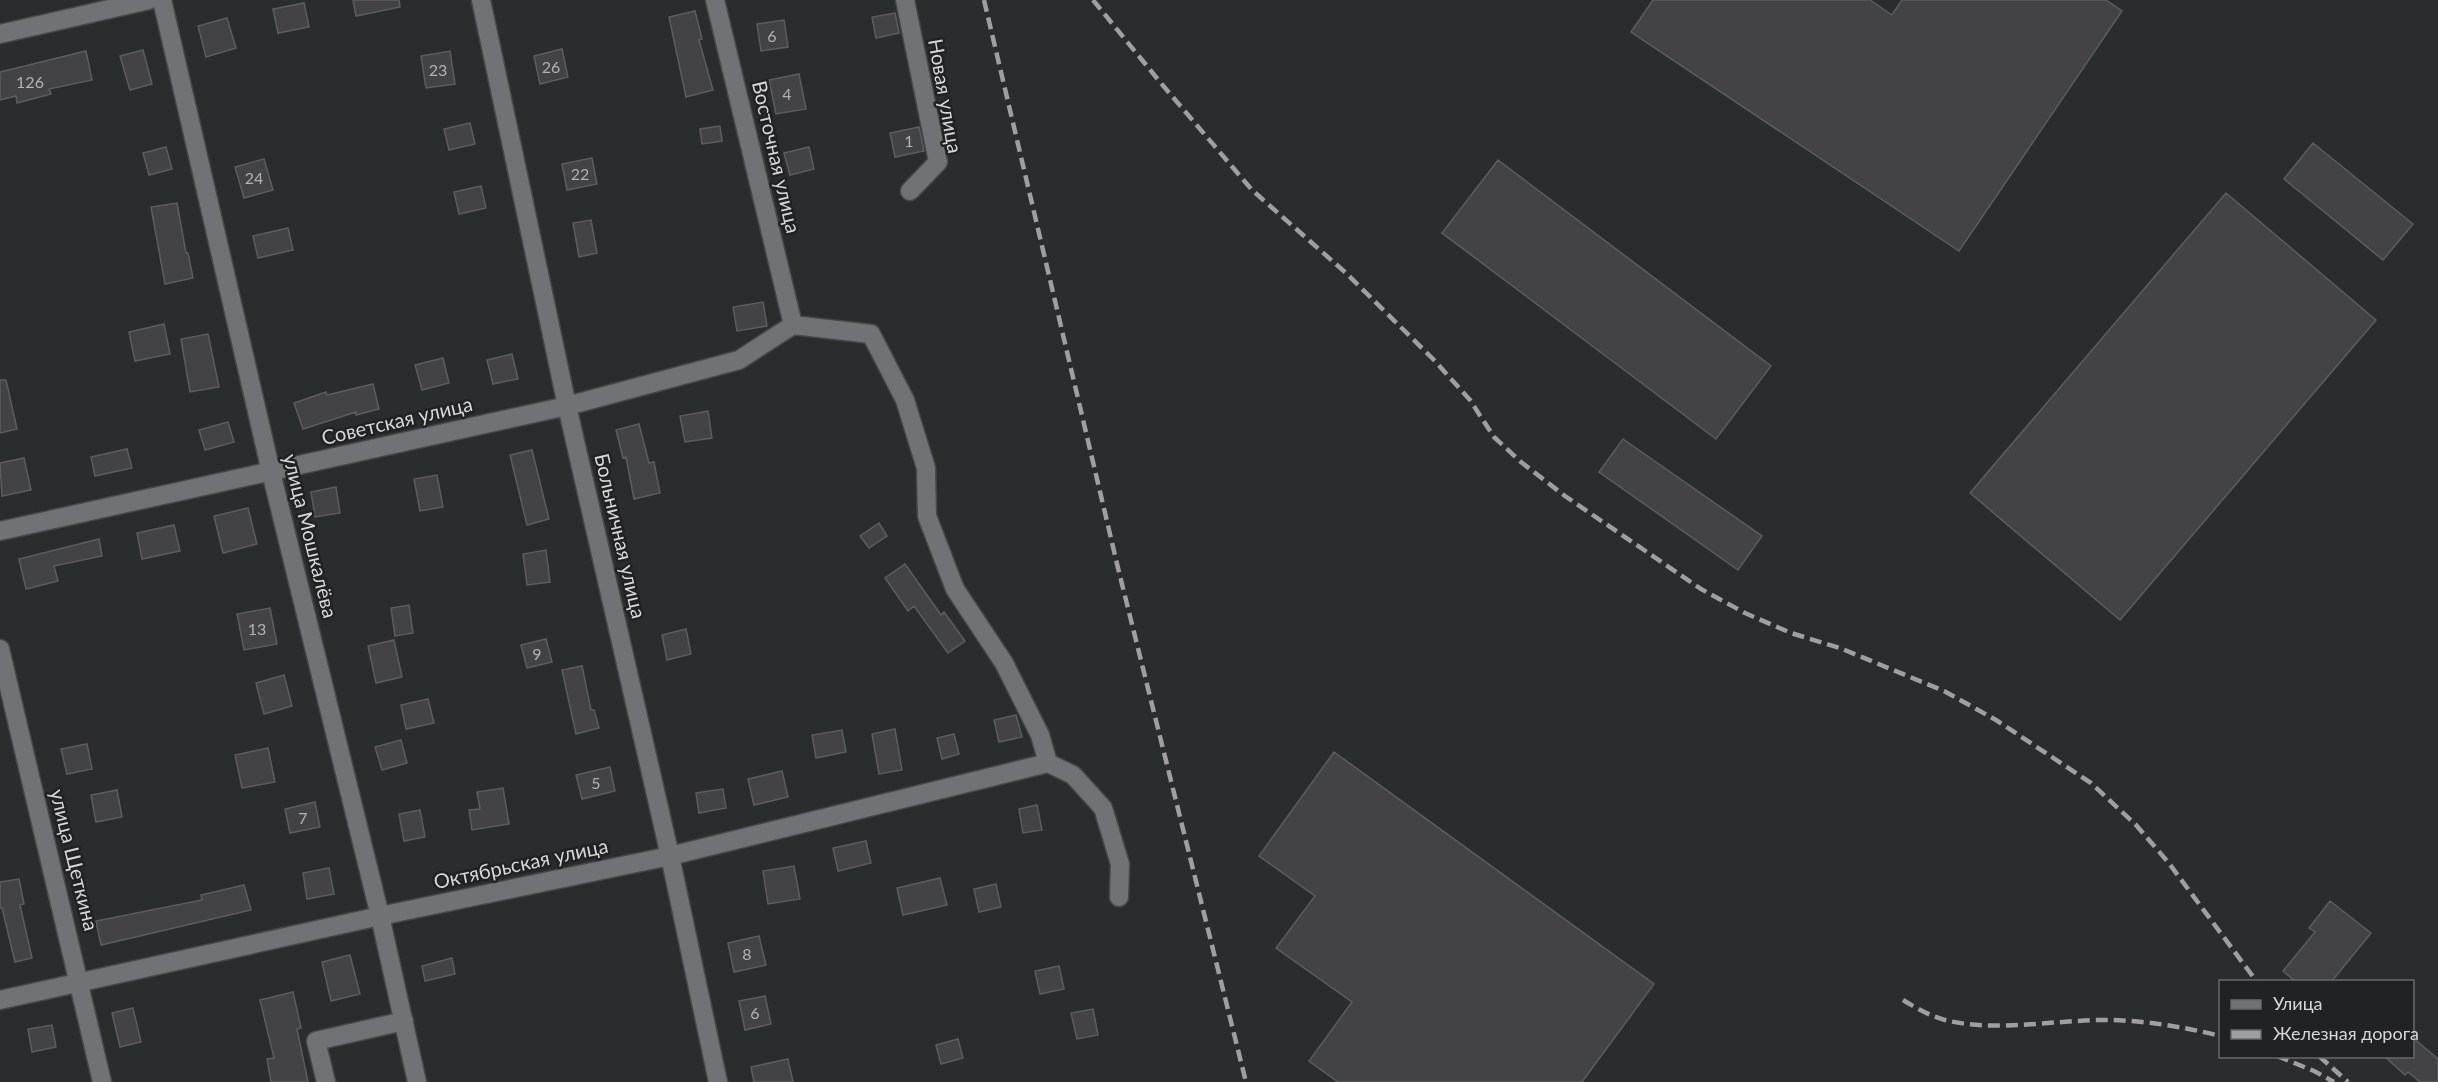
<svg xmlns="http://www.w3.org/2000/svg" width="2438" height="1082" font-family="Lato,sans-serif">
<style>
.building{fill:#434345;stroke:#5d5d60;stroke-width:1.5}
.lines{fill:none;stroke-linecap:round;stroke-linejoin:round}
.minor-casing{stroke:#464749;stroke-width:21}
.minor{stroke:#717275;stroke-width:18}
.rail{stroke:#9f9fa1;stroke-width:4.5;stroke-dasharray:12 6;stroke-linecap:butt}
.labels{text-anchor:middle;stroke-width:5;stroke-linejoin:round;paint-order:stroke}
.number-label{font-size:16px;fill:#b2b2b4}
.street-label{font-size:20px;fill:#d7d7d9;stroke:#212224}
</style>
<rect width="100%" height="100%" fill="#2b2c2e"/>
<!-- building -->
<path class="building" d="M353,0H399L400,7L356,16Z
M1653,0H1870L1892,15L1902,0H2106L2122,11L1959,251L1631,32Z
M304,3L309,27L278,33L273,9Z
M695,11L702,39L699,40L713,90L686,97L669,17Z
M895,13L899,33L876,38L872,17Z
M227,18L236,48L206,57L198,26Z
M784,20L788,47L761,51L757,24Z
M562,49L568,77L540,84L534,56Z
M143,50L152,84L130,90L120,56Z
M86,51L92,80L49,89L51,94L17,103L16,96L0,100V72Z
M450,51L455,84L426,88L421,56Z
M799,74L806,109L776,114L769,80Z
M470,123L475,144L449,150L444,129Z
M720,126L722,141L702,144L700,129Z
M919,127L924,151L895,157L890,133Z
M2313,143L2413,224L2383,260L2284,179Z
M166,147L172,169L149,175L143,153Z
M809,147L814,169L790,175L784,153Z
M592,158L597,184L567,190L562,164Z
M264,159L273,190L244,198L235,167Z
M1498,160L1771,366L1716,439L1442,233Z
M481,186L486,208L459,214L454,192Z
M2226,193L2376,320L2120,620L1970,493Z
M177,203L186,253H188L193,278L165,284L151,207Z
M591,220L597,253L579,257L573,223Z
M288,228L293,250L258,258L253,236Z
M763,302L767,326L737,331L733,307Z
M164,324L170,354L135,361L129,332Z
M208,334L219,387L190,392L181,339Z
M512,354L518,379L493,384L487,360Z
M443,358L449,383L422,390L415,365Z
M0,380H6L17,429L0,433Z
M373,384L379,409L356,415V412L303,429L294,403L326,392L327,395Z
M708,411L712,438L685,442L680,416Z
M228,422L234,442L205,450L199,430Z
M639,424L649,463L654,462L660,493L634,499L626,457L623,458L616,430Z
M1623,439L1762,536L1738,570L1599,472Z
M127,449L132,468L95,476L91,457Z
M532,450L549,519L527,525L510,455Z
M24,458L31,490L2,496L0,463Z
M437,475L443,507L420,511L414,479Z
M336,487L340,513L315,517L311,492Z
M248,508L257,544L223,553L214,516Z
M879,523L887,536L869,548L860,536Z
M174,525L180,551L142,559L137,533Z
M99,539L102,556L54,566L58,581L26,589L19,559Z
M546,550L550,582L527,585L523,554Z
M905,564L941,615L944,612L965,641L948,653L914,606L908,611L885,578Z
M409,605L413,633L395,636L391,608Z
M270,608L277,644L244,650L237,614Z
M686,629L691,654L667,660L662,635Z
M546,639L552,662L527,668L521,645Z
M394,640L402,677L376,683L368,646Z
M582,666L591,710H594L599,728L576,734L562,670Z
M284,675L292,706L264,714L256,683Z
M428,699L434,723L406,729L401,705Z
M1016,715L1022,737L999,742L994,720Z
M895,729L902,770L879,774L872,734Z
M842,730L846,752L816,758L812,735Z
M954,734L959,754L942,759L937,738Z
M401,740L407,763L382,770L375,747Z
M87,744L92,769L67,774L61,749Z
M268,748L275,782L242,788L235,755Z
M1334,752L1654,984L1582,1082H1338L1309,1061L1352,1002L1276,948L1315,896L1259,856Z
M610,767L615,791L582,799L576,775Z
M782,771L788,797L754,805L748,779Z
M503,788L509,824L472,830L469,810L480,809L477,792Z
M723,789L726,808L699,813L696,793Z
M117,790L122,817L96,822L91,795Z
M315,802L320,827L290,833L285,809Z
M1037,805L1042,830L1023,833L1019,809Z
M420,810L425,837L404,841L399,814Z
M866,841L871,863L838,871L833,848Z
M794,866L800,899L768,904L763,871Z
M329,868L334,894L307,899L303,873Z
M940,878L947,905L903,915L897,888Z
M19,879L24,904L20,905L32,958L15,962L2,908H0V882Z
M996,884L1001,907L979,912L974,889Z
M244,885L251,910L101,945L96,921L202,900L201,895Z
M2330,901L2371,933L2332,981H2295L2283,971L2315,932L2309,928Z
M759,936L766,965L734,972L728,943Z
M350,955L360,994L331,1001L322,962Z
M452,958L455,974L425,981L422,966Z
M1059,966L1064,989L1040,994L1035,971Z
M293,992L301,1028L297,1029L308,1082H271L267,1059L274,1058L260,1000Z
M765,996L771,1024L745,1030L739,1001Z
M133,1008L141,1042L120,1047L112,1013Z
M1093,1009L1098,1035L1077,1039L1071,1013Z
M52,1025L56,1047L32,1052L28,1029Z
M2412,1037L2438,1059V1082H2420L2408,1072L2405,1075L2384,1056H2412Z
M958,1039L963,1058L941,1064L936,1045Z
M788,1059L793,1082H754L751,1067Z"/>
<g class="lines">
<!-- minor casing -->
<g class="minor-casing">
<path id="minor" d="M162,0L271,472L380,916L417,1082
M481,0L567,406L670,856L718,1082
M715,0L793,325
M905,0L938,162L910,191
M0,34L149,0
M793,325L871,334L905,400L926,468L927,516L955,589L1004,663L1040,735L1048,763L1073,775L1103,808L1120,864L1119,897
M0,531L567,406L739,360L793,325
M0,649L102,1082
M0,1000L380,916L670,856L1048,763
M326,1082L316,1041L404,1021"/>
</g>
<!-- minor -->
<use href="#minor" class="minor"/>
<!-- rail -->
<path class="rail" d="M984,0L1118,568L1246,1082
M1093,0L1160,82L1252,190L1346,273L1434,360L1470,400L1494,437L1521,462L1565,496L1701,589L1745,613L1791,633L1840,648L1944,691L1996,720L2091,783L2136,825L2168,862L2257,982
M1903,1000C1916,1008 1930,1016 1945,1020C1996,1033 2058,1019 2111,1020C2147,1021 2185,1027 2220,1036
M2277,1056L2314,1071L2334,1082
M2319,1056L2348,1082"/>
</g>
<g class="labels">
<!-- number labels -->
<g class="number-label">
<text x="772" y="42">6</text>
<text x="551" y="73">26</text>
<text x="438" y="76">23</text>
<text x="30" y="88">126</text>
<text x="787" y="100">4</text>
<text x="909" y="147">1</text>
<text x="580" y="180">22</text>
<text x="254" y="184">24</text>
<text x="257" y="635">13</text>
<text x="537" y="660">9</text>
<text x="596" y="789">5</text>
<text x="303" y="824">7</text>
<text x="747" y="960">8</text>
<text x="755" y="1019">6</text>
</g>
<!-- street labels -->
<g class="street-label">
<text transform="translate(945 96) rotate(80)" y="7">Новая улица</text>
<text transform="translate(776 157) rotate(77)" y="7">Восточная улица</text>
<text transform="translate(397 421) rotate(-13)" y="7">Советская улица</text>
<text transform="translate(310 536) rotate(76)" y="7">улица Мошкалёва</text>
<text transform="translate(620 536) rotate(77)" y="7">Больничная улица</text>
<text transform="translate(74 860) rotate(76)" y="7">улица Щеткина</text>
<text transform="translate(521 864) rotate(-12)" y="7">Октябрьская улица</text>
</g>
</g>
<!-- legend -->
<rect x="2219" y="980" width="195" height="78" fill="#212224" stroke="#6a6a6c" stroke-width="1.5"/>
<rect x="2231" y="1000" width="30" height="9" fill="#717275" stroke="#6a6a6c" stroke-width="1.5"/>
<text x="2273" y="1010" font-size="18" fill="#d7d7d9">Улица</text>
<rect x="2231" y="1030" width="30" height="9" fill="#9f9fa1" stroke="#6a6a6c" stroke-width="1.5"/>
<text x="2273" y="1040" font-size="18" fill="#d7d7d9">Железная дорога</text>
</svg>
